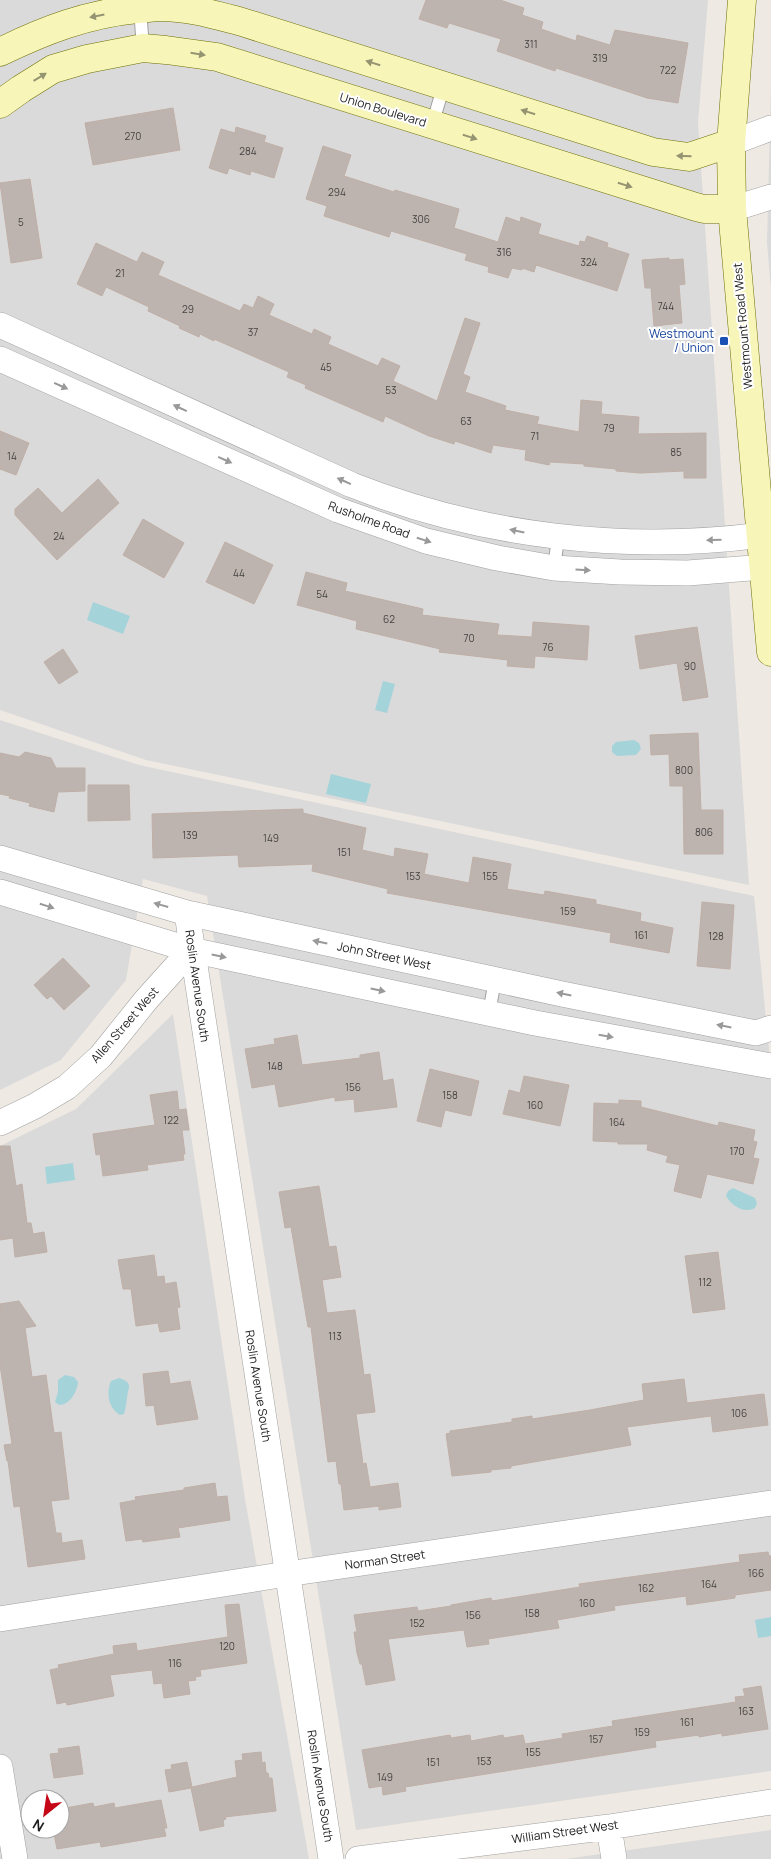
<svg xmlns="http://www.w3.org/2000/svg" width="771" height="1859" font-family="Manrope,sans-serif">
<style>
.residential{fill:#dbdada;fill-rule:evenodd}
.water{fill:#a4d3da}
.building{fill:#beb4af;stroke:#bfafa6}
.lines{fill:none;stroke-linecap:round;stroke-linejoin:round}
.lane-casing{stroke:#a1a1a1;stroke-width:14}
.street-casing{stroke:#a1a1a1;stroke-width:26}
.secondary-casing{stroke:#6d7008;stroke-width:29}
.lane{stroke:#fff;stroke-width:12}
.street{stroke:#fff;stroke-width:25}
.secondary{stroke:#f7f5b7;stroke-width:28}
.oneway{fill:#959472}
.oneway2{fill:#999}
.transit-dot{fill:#1a4fb4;stroke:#fff;stroke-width:2}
.labels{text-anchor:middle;stroke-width:4;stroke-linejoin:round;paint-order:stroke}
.number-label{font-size:10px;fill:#454342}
.street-label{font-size:12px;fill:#1d1d1d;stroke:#fff}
.transit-label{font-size:12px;fill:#164399;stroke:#fff;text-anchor:end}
</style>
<rect width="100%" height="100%" fill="#eee9e3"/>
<!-- residential -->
<path class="residential" d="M0,0H708L698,122L749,885L146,760L0,710Z
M771,86V290L767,242Z
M0,720L139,765L754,896L771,1070V1771L356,1830L207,896L143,879L126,980L61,1060L0,1090Z
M173,1014L245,1499L309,1859H0V1146L76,1109ZM30,1799H60V1829H30Z
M771,1830V1859H565Z"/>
<!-- water -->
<path class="water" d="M93,602L130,616L123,634L87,620Z
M383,681L395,684L387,713L375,710Z
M634,740L639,743L641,749L636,755L617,756L612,752V746L616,742Z
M331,774L371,784L366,803L326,794Z
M73,1163L75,1180L47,1184L45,1167Z
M733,1188L755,1198L757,1203L755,1208C744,1214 732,1206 726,1196L728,1191Z
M65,1375L74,1377L78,1382C77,1392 70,1405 59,1405L55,1402L58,1392V1380Z
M119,1378C134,1383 128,1387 127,1398C126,1404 126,1408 124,1414L120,1415C108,1408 106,1393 111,1381Z
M771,1617V1636L758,1638L755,1620Z"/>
<!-- building -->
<path class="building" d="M426,0H500L524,8L522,15L543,22L541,29L576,41L577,35L610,45L615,30L688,43L678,103L647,98L556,68L555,71L497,51L501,39L449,23L447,28L419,19Z
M173,108L180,150L93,165L85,123Z
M236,127L266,136L264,142L283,148L274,178L251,171L250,175L229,168L227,174L209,168L221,129L235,133Z
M323,146L351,155L344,176L394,192L395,190L459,209L454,228L498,242L506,217L520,222L521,217L541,224L538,234L579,246L580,241L585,242L587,236L608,243L607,247L629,254L617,291L536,265L534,272L522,268V270L512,268L508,278L488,272L489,267L465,260L467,254L391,231L389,237L324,216L327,206L306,199Z
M30,179L42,258L11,263L0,183Z
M96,243L137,262L142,252L164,262L158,275L240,311L244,304L253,308L258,296L274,304L269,315L312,334L314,329L331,337L328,344L378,366L382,358L400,366L393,381L437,401L465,318L480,323L463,374L470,377L465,392L506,406L505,410L539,417L537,424L579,432L581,400L602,402L601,414L639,417L638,434L706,433V478H684V471L640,473L616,471V469L584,466V464L550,462L549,465L525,460L526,450L493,445L491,453L455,441L454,444L429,436L385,416L383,422L305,388L306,385L287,377L289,372L214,339V341L200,334L199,337L179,328L180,326L148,311L149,307L106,287L102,296L77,284Z
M669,258V260L683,259L685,284L679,285L682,323L654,326L651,288H645L642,260Z
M0,431L29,443L16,475L0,469Z
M98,479L119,503L57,560L15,515V509L38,488L62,513Z
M143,519L184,543L164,578L123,555Z
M225,542L273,565L254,604L206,582Z
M306,572L347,583L345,591L423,609L422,615L499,624L497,635L532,637L533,622L589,626L587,660L535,656L534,668L507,666L508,660L439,652L440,649L356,629L357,621L297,605Z
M697,627L708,697L683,701L677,663L640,669L635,636Z
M63,649L78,672L59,684L44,662Z
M698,733L701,810H723V854H684L683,786H670L669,754L651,755L650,735Z
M25,752L51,758L56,768H85V791L58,792L54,812L29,806L30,803L9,798L10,796L0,794V753L19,757Z
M88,785H129L130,820L88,821Z
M303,809V813L366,828L362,850L394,857L395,848L428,854L424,874L469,883L473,857L511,864L507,889L544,895L545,891L596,900V904L641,913L640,921L673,928L669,953L610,942L611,933L387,893L388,889L312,871L313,864L239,867L238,855L153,858L152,814Z
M702,902L734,905L730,969L697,966Z
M63,958L90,986L64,1010L51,996L47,999L34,985Z
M297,1035L302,1065L360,1058V1055L379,1052L383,1081L393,1079L397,1107L355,1112L354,1099L335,1101V1097L279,1107L275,1084L252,1088L245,1049L275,1044L274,1039Z
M430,1069L479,1081L471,1116L445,1110L441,1127L417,1121Z
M524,1076L569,1085L560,1126L503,1114L509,1090L520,1093Z
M177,1091L179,1110L186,1109L189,1130H182L185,1154H183L184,1160L147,1165L148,1170L103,1176L100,1154L96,1155L93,1134L155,1125L150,1095Z
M619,1100L641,1101V1107L718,1126L719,1122L755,1130L753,1141L757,1142L753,1158L759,1159L753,1184L707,1174L701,1198L674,1191L680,1165L666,1162L668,1156L647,1150L648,1144H618V1142L593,1141L594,1103L619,1104Z
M0,1146H10L16,1186L22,1184L27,1223H31L33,1234L44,1232L47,1252L15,1257L13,1238L0,1240Z
M319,1186L329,1247L336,1246L341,1277L322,1280L327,1313L355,1310L364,1375L370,1374L375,1412L356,1414L363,1464L366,1463L370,1487L398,1483L401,1507L379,1510V1506L344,1510L341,1484H339L336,1461L328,1462L311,1327H308L291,1227L285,1228L279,1192Z
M718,1252L725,1309L693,1313L685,1256Z
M154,1255L157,1277L164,1276L165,1284L176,1282L180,1307L177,1308L180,1329L160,1332L158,1323L136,1326L131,1289H123L118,1260Z
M19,1301L36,1326L25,1328L32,1377L46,1375L54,1433L61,1432L69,1499L51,1501L56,1533H61L62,1543L82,1540L85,1559L28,1567L20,1506L14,1507L8,1461H7L4,1445L12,1444L0,1365V1304Z
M168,1371L170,1384L190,1381L198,1419L157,1425L154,1405L146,1406L143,1374Z
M684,1379L687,1403L764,1394L768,1425L713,1432L711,1416L627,1427L631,1445L511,1466V1468L491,1470V1472L452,1476L446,1434L450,1433V1431L512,1422V1419L532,1416V1419L590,1410L644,1400L642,1384Z
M215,1483L217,1497L227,1496L230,1520L178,1528L180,1537L143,1542L142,1539L126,1541L120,1503L136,1500L135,1497L184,1490V1488Z
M768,1552L769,1556H771V1590L735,1595V1598L687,1605L686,1596L614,1606L615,1610L557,1620L559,1628L488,1639L489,1644L467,1647L464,1630L388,1639L395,1680L366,1685L362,1664H360L357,1653L354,1632H357L354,1615L417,1607L418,1611L451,1606V1605L491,1598L492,1601L580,1587L579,1584L740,1562L739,1555Z
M239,1604L247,1663L200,1670L201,1676L195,1677L196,1680L188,1681L190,1694L164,1698L162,1683L154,1684L152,1670L110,1675L114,1696L67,1705L66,1702L57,1704L50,1670L59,1668L58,1665L114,1654L113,1646L136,1643L137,1651L228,1637L225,1605Z
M761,1686L768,1729L722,1736V1733L699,1737V1735L655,1741L656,1747L405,1787L406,1791L383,1795L382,1786L369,1788L362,1750L450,1735L451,1738L470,1735L471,1741L503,1735L504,1738L523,1735L525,1744L563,1738L562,1734L613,1726L612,1721L736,1702L735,1697L745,1696L743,1689Z
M79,1746L83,1774L54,1778L50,1754L59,1753L58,1749Z
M261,1752L262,1763L265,1762L266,1773H268L269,1778H272L276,1811L225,1817L226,1819L223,1820L224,1826L200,1831L191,1788L169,1792L165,1770L172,1769L171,1765L187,1762L192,1787L237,1777L235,1761L243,1760L242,1754Z
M161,1800L167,1828H164L166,1836L101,1847L100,1842L57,1849L53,1829H60V1809L93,1803L94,1807L114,1803L115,1808Z"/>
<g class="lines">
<!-- lane casing -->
<g class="lane-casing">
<path id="lane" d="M140,9L143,48
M432,125L444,85
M554,568L558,538
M489,1013L495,980"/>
</g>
<!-- street casing -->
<g class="street-casing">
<path id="street" d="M731,143L771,128
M732,209L771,197
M0,325L352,485C481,536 624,553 762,535
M0,359L338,510L426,541L497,558L554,568L620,572L688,573L765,567
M0,858L187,913L562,994L756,1033L771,1028
M0,892L191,950L535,1023L771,1066
M187,913L331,1859
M0,1123L35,1106L67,1087L101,1056L146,1000L191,950
M0,1619L287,1574L771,1503
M0,1767L15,1859
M609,1827L614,1859
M358,1859L609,1827L771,1802"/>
</g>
<!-- secondary casing -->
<g class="secondary-casing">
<path id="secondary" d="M742,0L731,143L732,209L771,652
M0,52C45,30 87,14 137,9C145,9 153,7 160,7C189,7 215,15 242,22L653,152L689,157L731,143
M0,104L21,89L53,69L87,59L143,48L166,50L217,57L696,207L704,209H732"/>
</g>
<!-- lane -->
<use href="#lane" class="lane"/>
<!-- street -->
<use href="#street" class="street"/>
<!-- secondary -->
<use href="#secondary" class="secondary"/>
</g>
<!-- one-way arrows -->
<defs><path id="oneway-solid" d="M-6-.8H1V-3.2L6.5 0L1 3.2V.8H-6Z" transform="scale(1.25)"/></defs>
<g class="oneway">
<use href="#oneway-solid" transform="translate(97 16) rotate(169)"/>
<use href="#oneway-solid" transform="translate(198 54) rotate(9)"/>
<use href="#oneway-solid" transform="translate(373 63) rotate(-163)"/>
<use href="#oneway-solid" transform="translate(40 77) rotate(-31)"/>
<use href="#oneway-solid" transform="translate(528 112) rotate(-162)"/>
<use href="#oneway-solid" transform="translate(470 137) rotate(17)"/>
<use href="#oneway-solid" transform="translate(684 156) rotate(-178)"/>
<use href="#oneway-solid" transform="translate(625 185) rotate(17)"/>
</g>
<g class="oneway2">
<use href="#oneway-solid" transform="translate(61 386) rotate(24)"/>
<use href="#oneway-solid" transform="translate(180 408) rotate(-155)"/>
<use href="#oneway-solid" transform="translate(225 460) rotate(24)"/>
<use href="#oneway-solid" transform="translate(344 481) rotate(-156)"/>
<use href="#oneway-solid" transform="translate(517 531) rotate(-168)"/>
<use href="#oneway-solid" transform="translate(424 540) rotate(17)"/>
<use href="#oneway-solid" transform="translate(714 540) rotate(178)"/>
<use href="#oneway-solid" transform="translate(583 570) rotate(4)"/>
<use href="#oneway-solid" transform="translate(161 905) rotate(-164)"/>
<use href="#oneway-solid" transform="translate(47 906) rotate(17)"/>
<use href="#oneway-solid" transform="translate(320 942) rotate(-168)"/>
<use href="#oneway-solid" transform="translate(219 956) rotate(12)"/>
<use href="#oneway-solid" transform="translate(378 990) rotate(12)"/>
<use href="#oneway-solid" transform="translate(564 994) rotate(-168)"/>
<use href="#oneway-solid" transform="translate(724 1026) rotate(-169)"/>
<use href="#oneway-solid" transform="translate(606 1036) rotate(10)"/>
</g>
<!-- markers -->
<rect class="transit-dot" x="719" y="336" width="10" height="10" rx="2.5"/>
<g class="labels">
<!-- number labels -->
<g class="number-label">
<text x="531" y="48">311</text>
<text x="600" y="62">319</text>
<text x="668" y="74">722</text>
<text x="133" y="140">270</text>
<text x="248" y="155">284</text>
<text x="337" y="196">294</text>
<text x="421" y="223">306</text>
<text x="21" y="226">5</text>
<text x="504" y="256">316</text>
<text x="589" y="266">324</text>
<text x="120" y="277">21</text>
<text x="666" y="310">744</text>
<text x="188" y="313">29</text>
<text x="253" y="336">37</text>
<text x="326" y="371">45</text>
<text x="391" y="394">53</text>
<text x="466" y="425">63</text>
<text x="609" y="432">79</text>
<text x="535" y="440">71</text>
<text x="676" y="456">85</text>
<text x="12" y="460">14</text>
<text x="59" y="540">24</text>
<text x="239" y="577">44</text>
<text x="322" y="598">54</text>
<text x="389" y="623">62</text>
<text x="469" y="642">70</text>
<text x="548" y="651">76</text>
<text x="690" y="670">90</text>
<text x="684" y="774">800</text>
<text x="704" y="836">806</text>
<text x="190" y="839">139</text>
<text x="271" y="842">149</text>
<text x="344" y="856">151</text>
<text x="413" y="880">153</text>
<text x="490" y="880">155</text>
<text x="568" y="915">159</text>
<text x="641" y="939">161</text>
<text x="716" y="940">128</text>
<text x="275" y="1070">148</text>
<text x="353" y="1091">156</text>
<text x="450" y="1099">158</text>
<text x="535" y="1109">160</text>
<text x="171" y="1124">122</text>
<text x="617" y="1126">164</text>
<text x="737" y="1155">170</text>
<text x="705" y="1286">112</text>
<text x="335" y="1340">113</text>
<text x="739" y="1417">106</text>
<text x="756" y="1577">166</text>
<text x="709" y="1588">164</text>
<text x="646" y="1592">162</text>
<text x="587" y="1607">160</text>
<text x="532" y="1617">158</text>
<text x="473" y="1619">156</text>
<text x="417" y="1627">152</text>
<text x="227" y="1650">120</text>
<text x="175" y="1667">116</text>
<text x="746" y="1715">163</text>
<text x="687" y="1726">161</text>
<text x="642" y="1736">159</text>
<text x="596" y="1743">157</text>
<text x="533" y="1756">155</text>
<text x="484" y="1765">153</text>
<text x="433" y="1766">151</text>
<text x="385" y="1781">149</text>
</g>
<!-- street labels -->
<g class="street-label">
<text transform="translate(383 110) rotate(17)" y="4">Union Boulevard</text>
<text transform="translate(743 326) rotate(-95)" y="4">Westmount Road West</text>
<text transform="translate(369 520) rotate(20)" y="4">Rusholme Road</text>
<text transform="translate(384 956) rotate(12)" y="4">John Street West</text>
<text transform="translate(197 986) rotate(82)" y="4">Roslin Avenue South</text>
<text transform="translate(125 1025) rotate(-49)" y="4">Allen Street West</text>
<text transform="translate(258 1386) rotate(81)" y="4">Roslin Avenue South</text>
<text transform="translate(385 1560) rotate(-8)" y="4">Norman Street</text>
<text transform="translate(320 1786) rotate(81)" y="4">Roslin Avenue South</text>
<text transform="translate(565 1832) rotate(-8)" y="4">William Street West</text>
</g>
<!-- transit labels -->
<g class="transit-label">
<text x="714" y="338">Westmount<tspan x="714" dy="14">/ Union</tspan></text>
</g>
</g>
<!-- north arrow -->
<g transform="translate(45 1814) rotate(210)"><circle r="24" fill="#ffffff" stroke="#a5a5a5"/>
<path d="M0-4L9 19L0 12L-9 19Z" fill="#c40616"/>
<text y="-8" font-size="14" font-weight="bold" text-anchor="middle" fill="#1d1d1d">N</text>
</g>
</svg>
